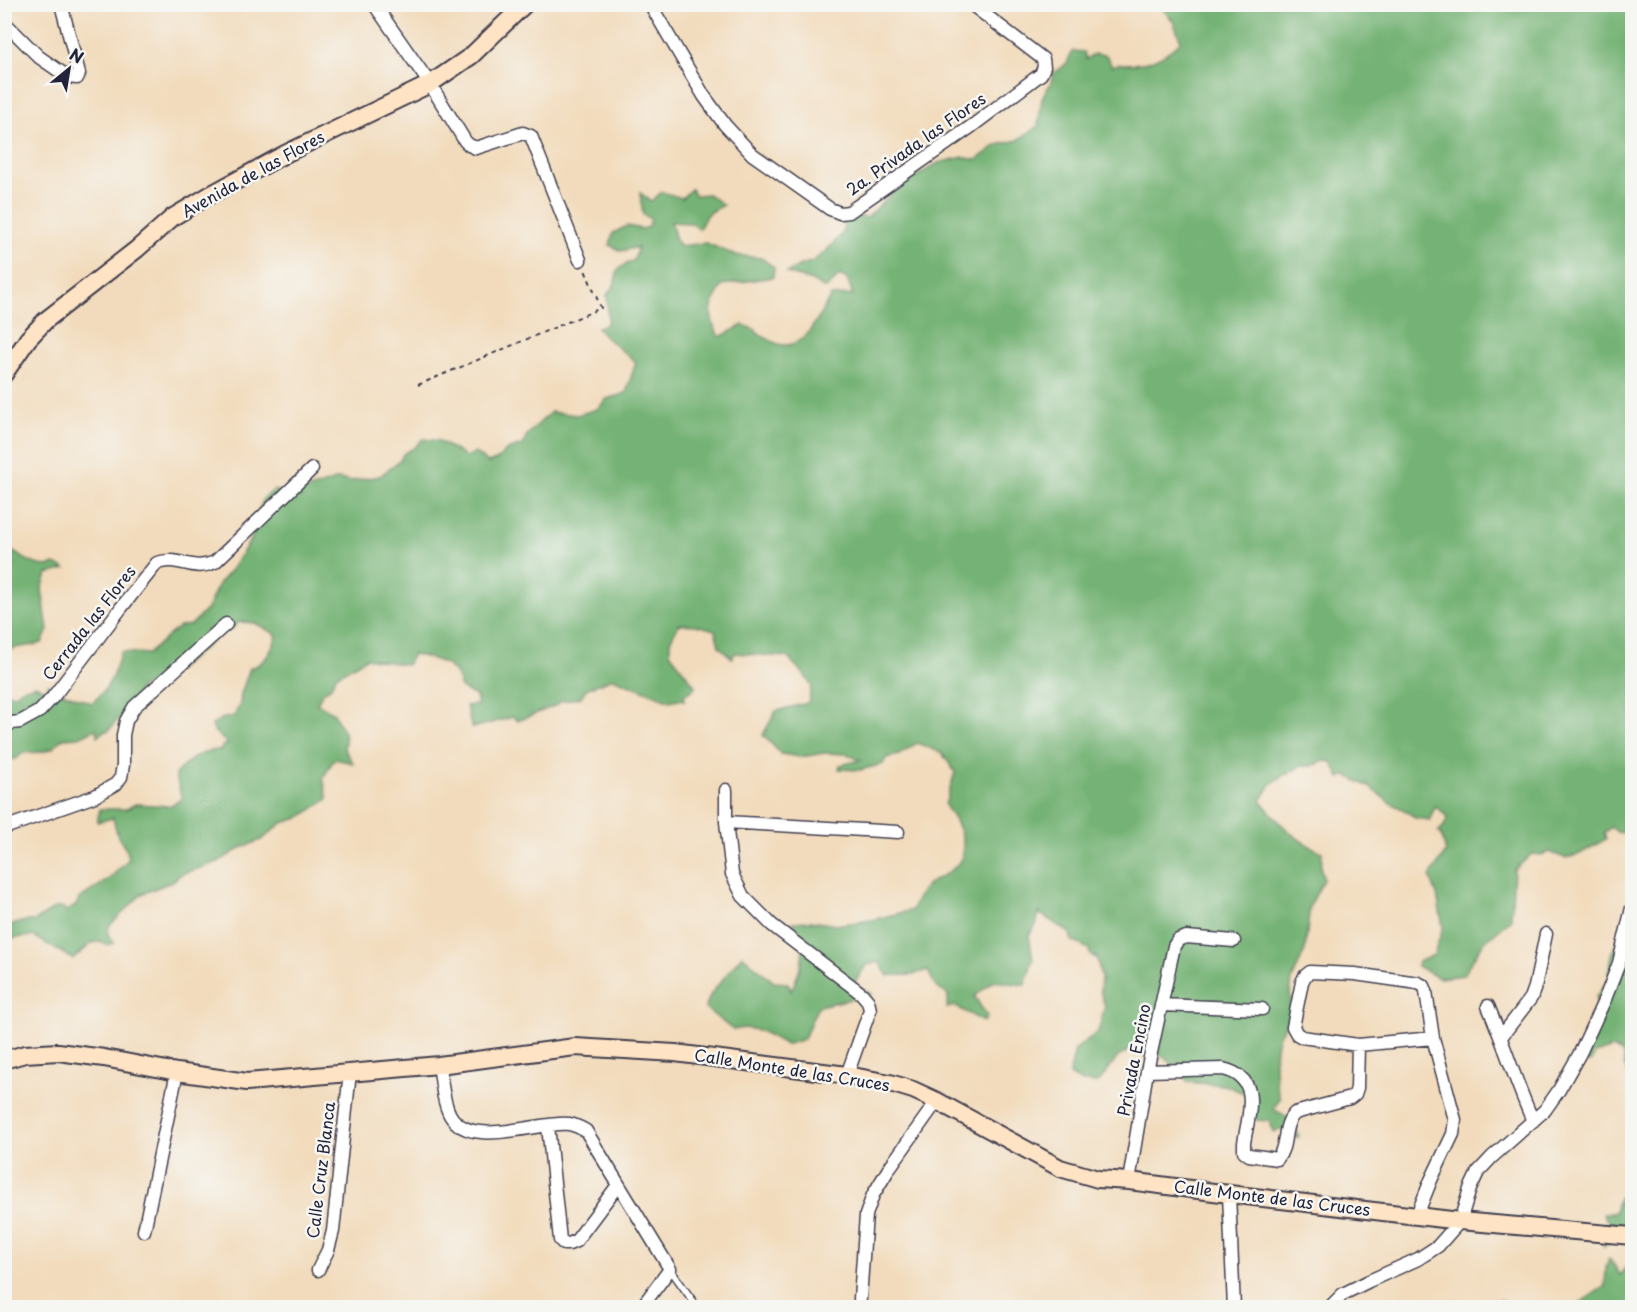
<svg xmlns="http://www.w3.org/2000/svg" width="1637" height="1312" font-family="'Playpen Sans',sans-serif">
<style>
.forest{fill:#75b274;stroke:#4c6a58;stroke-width:1.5}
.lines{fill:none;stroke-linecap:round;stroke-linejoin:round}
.lane-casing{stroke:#413e4e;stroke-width:9}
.street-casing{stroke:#413e4e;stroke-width:15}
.secondary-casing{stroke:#413e4e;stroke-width:20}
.path{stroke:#413e4e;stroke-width:2;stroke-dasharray:4.5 4.5;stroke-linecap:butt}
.lane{stroke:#fff;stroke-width:6}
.street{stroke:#fff;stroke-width:12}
.secondary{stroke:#fee4c5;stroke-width:16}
.labels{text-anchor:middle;stroke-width:5;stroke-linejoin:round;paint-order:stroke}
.street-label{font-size:16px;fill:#22223b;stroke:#f6f6f2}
</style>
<rect width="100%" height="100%" fill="#f6f6f2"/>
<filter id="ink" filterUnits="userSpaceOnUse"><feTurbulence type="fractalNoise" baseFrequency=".0167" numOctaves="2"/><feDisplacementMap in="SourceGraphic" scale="12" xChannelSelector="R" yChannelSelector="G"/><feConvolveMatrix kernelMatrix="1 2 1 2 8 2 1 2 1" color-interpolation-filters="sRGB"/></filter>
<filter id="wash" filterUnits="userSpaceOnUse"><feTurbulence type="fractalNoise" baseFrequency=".008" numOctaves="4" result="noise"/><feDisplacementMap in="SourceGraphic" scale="24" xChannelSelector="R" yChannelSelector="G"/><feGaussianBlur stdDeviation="1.35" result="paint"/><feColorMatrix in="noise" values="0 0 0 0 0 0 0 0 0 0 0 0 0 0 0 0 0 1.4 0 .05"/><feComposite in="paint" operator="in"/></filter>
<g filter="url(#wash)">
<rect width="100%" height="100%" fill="#f2dbbc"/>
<!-- forest -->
<path class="forest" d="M1159,5H1632V841L1631,834L1617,832L1611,827L1604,833L1606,839L1578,855L1565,858L1549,852L1541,855L1532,854L1514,870L1511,919L1485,941L1471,962L1464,975L1439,978L1417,966L1418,962L1434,955L1443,927L1437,895L1430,876L1446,852L1441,834L1438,832L1444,826L1448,817L1435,806L1430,820L1415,818L1408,812L1389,802L1371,788L1346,775L1340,778L1332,762L1324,761L1312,766H1300L1288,774L1284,775L1271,784L1261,801C1281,825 1293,839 1322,852L1321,870L1324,879L1310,906L1305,950L1292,980L1290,995L1296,1011C1291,1018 1283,1027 1279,1035C1273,1052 1274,1082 1280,1099L1273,1109L1293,1120L1299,1137H1293L1281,1129L1273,1132L1269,1121L1256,1120L1248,1107L1246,1094L1225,1085L1187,1082L1185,1074L1154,1050L1150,1035L1145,1032L1130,1050L1118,1057L1098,1083L1083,1082L1069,1075L1075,1050L1087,1040L1098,1032L1105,1006L1100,991L1101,978L1097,958L1090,955L1089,949L1072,941L1070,933L1039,913L1036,925L1029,935L1033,959L1025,985L993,981L974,997L977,1000L979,1004L987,1016L984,1022L955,1006L947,1008L948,995L936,987L928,971C921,971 915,975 908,975C900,976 895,974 888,976L879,962L866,965L854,984L871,994L864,999L856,998L819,1006C812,1016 809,1027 804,1039L786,1045C770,1035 752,1024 733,1030L705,1008L711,994L742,955L774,982L788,983L791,991C799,973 807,954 800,935C798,931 795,927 793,922L811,921L836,925L872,920L912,910C916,902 920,891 926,886C935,879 946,875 954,868C974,850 957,822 945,805L955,772L942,753L917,743L899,755L886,758L883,764L860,770L839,769L840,765L861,760L846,754L825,753L800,757L781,754L763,735L776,711L808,703L812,686L803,673L787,657L735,653L732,658L719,646L715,630L696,625L679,624L670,641V653L696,687L684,695L685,700L678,699L670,701L613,678L586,689L581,697L559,702L557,705L518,721L513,717L473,728C468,721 469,714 466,706L478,705L476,696L461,688C455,661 436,660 413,654L407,665L366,658L336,676L330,688L323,692L317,703L334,713C339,729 348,728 344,749L353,763L334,759L323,778L328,799L299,818L282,823L263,839L241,848L218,862L181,874L173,881L142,894L109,926L108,935L114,943L106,945L100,941L92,943L73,959L33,936L5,939L4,927L25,921H35L55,908H63L67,911L76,905L79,899L109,879L128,860L127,851L118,837L113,818L97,822L100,809H127L135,804L169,806L182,799L175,774C189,761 201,749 221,750L223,745L228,744L214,731L212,725L221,719L234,716L240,704L241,694L250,668C266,664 273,649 277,635L255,623L239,622L230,631L227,629L169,677L140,688L136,696L126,705V709L124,717L119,718L108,731H104L98,736L96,729L79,737L63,738L53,748L42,752L23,753L16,759H10L12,751L5,746V692L14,695L22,689L36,685L44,690L48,684L59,691L92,703C110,688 114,674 121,652L148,654L169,635L179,627L191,625L207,609L219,583L231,570L252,538V526L264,498L274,490L289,495L298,489L299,494L307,490L338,479L350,481L380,476L401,459L403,454L414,448L423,439L439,441L466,457L475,453L488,463L498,459L507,450L523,445L527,435L551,412L577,415L597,409L607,399L626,393L636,362C626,354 602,336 597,327L606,325L608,320L607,295L614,286L618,269L634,260L638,247L621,251L610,245L613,233L627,226L642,229L648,227L651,219L643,215L640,193L651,201L662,192L682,198L691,189L695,195L708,194L723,205L707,214L699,229L691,223L671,222L676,240L679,246L706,243L735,255L761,258L774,267L773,277L722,285C720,291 714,298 713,303C709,314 713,328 720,337L743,325L756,330L757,333C763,336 771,341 778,344C806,352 819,314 831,296L853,295L847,279L840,275L828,287L823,288L812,281L787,273L800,265L812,262L826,251L843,233L844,220L853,214L867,218L897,188L938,163L963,157L976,160L997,145L1018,140L1038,126L1042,98L1051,83L1052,75L1067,63L1073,51L1084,52L1086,59L1094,54L1106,55L1112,66C1122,62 1132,65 1143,63C1158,60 1170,52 1181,41L1173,21Z
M6,548C23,556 37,571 55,564L65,569L47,574L42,589L48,630L42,643L34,645L14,648L5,653L4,549Z
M1632,898V1079L1624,1065V1058L1622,1053L1613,1048L1595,1054L1591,1062L1584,1061L1585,1047L1596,1008V997L1610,978L1608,973L1613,951L1619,942Z
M1623,1192L1632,1195V1235L1615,1238L1607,1245L1603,1246L1609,1223L1603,1214L1615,1212L1619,1198Z
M1609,1259C1614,1264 1616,1269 1620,1275L1628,1264L1632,1286V1307H1574L1605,1286L1606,1267Z
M1501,1300L1512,1307H1432L1433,1306L1450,1301L1464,1302L1480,1306Z"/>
</g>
<g filter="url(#ink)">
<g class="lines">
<!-- lane casing -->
<g class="lane-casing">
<path id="lane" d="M670,1269L698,1308"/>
</g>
<!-- street casing -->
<g class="street-casing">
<path id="street" d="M374,4L430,84L465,141L469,145L476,148L523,133L531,136L580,260
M650,4L704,96L725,125L752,154L830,209L840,213L849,212L972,126L1041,74L1044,67L1043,59L971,4
M4,22L39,57L68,77L77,78L79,74L78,69L61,4
M4,724L20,722L40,711L53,697L121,608L157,563C180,555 191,573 215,562L312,469
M726,790V822L732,874L743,896L772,925L862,994L868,1001L870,1010L847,1075
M726,822L898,832
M4,828L95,796L116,784L121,777L123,765V735L126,721L134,707L226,624
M1161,1005L1262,1009
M1488,1006C1504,1044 1516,1083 1533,1121
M1501,1037L1531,998L1535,987L1546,934
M439,1065C442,1080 442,1100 450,1115C470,1150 537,1121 569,1124C575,1125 581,1128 586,1131L670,1269L641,1308
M1147,1071L1223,1069C1263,1078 1248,1115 1244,1143V1151L1249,1155L1277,1159C1289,1145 1281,1126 1295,1113L1350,1098L1355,1094L1357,1088L1358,1045
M548,1126L560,1240L564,1244H569L576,1241L618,1185
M1129,1181L1147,1071L1174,946L1178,940L1186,937L1234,941
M1229,1194L1234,1308
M1417,1215L1431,1180L1453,1134L1455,1120L1433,1038L1426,991L1424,986L1418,983L1355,974L1310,972L1305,976L1302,982L1293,1027L1297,1034L1302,1037L1358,1045L1433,1038
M144,1231L177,1072
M318,1270L328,1250L333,1231L350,1072
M860,1299L866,1215L873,1195L890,1167L937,1101
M1329,1308L1343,1294L1369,1281L1418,1259L1438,1246L1460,1221L1470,1189L1478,1172L1492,1157L1545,1110L1559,1090L1580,1053L1605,999L1619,963L1632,908"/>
</g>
<!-- secondary casing -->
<g class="secondary-casing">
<path id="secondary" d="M4,374L28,339L46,320L137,249L173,217L208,196L285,154L430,84L471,56L525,4
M4,1060L25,1054L58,1052L104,1058L177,1072L247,1082L439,1065L575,1047L675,1053L847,1075L890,1083L913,1090L937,1101L1060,1168L1098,1179L1129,1181L1229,1194L1460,1221L1632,1236"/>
</g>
<!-- path -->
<path class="path" d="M418,385L601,308L585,270"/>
<!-- lane -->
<use href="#lane" class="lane"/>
<!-- street -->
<use href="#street" class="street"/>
<!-- secondary -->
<use href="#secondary" class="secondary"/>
</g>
</g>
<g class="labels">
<!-- street labels -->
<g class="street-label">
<text transform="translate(916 144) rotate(-35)" y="6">2a. Privada las Flores</text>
<text transform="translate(253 174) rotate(-29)" y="6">Avenida de las Flores</text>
<text transform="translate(89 623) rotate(-52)" y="6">Cerrada las Flores</text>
<text transform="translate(1134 1060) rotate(-79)" y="6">Privada Encino</text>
<text transform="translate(792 1070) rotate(9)" y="6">Calle Monte de las Cruces</text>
<text transform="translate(321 1170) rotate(-83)" y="6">Calle Cruz Blanca</text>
<text transform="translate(1272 1198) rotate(7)" y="6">Calle Monte de las Cruces</text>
</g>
</g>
<!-- margin -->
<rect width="1637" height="1312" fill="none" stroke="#f6f6f2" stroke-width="24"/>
<!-- north arrow -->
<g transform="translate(69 69) rotate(30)" stroke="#f6f6f2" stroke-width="4.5" paint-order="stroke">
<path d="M0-4.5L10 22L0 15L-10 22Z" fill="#22223b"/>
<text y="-9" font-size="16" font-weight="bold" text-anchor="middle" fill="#22223b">N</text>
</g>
</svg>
